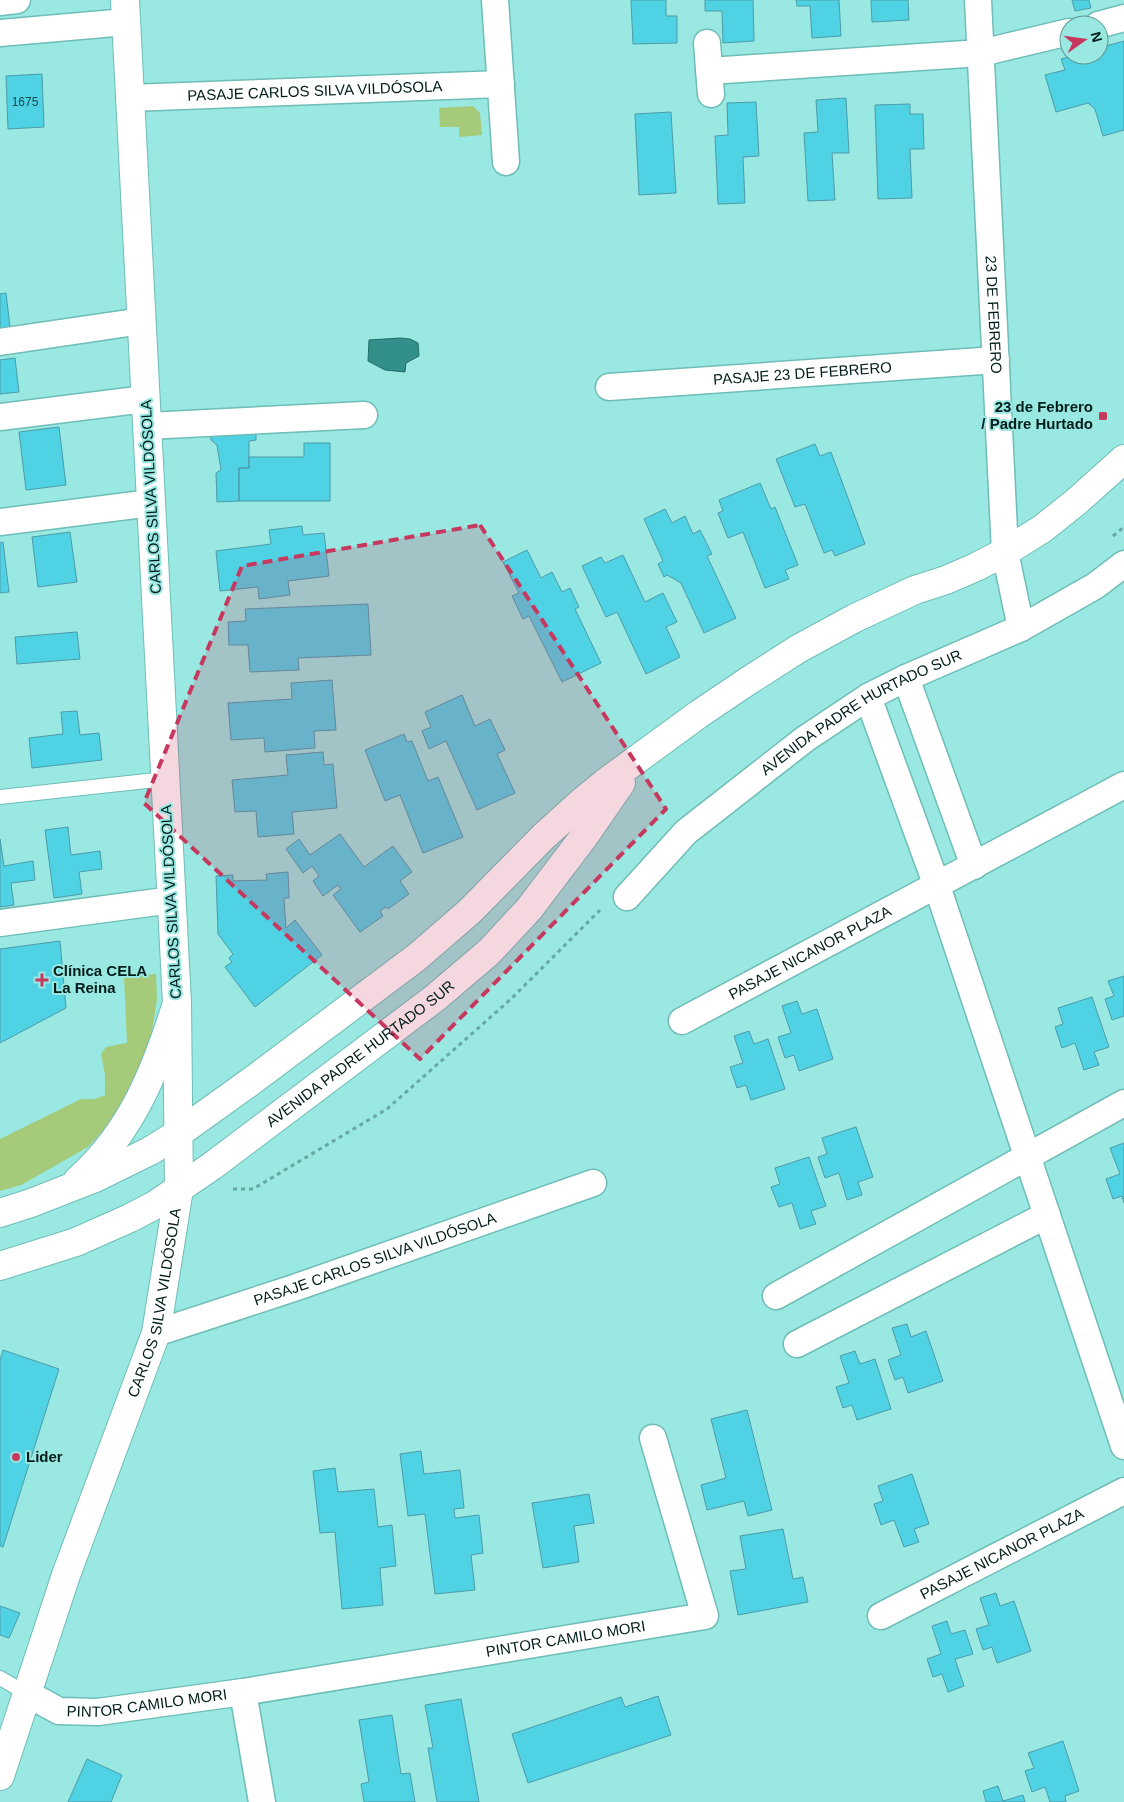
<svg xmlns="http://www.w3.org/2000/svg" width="1124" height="1802" font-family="Arial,sans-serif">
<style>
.green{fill:#a5cb7a}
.water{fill:#328f89;stroke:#236d68}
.building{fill:#50d2e5;stroke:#4d9ba8}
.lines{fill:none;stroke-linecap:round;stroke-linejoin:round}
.service-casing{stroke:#6ebdb7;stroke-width:16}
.minor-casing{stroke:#6ebdb7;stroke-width:29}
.tertiary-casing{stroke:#6ebdb7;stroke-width:30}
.primary-casing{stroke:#6ebdb7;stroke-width:30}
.path{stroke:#68a7a2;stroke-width:3;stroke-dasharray:4 4;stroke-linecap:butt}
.service{stroke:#fff;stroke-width:14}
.minor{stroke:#fff;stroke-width:26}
.tertiary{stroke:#fff;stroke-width:28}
.primary{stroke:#fff;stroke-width:28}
.marked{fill:#c7385e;fill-opacity:0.2;stroke:#c7385e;stroke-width:4;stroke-dasharray:10 6;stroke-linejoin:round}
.poi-dot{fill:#c7385e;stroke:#99e8e2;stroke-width:2}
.labels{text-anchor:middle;stroke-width:4;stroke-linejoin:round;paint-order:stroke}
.number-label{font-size:12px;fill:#144a4e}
.street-label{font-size:15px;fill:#001d1b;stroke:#99e8e2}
.poi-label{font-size:15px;font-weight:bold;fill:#001d1b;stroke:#99e8e2;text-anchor:start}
</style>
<rect width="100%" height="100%" fill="#99e8e2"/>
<!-- green -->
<path class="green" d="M473,106L480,113L482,135L459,137V127H440L439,108Z
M156,974L157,1000L149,1049L120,1112L88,1147L21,1185L0,1191V1139L81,1099H95L105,1095V1075L101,1054L106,1047L127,1043L124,977Z"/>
<!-- water -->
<path class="water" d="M400,338L410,339L418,343L419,356L406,363L405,372L385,370L368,361L369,340Z"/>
<!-- building -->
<path class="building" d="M631,0H666V16H677V43L633,44Z
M705,0H753L754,41L723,43L722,11H705Z
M796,0H839L841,36L812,38L810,6H797Z
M871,0H908L909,20L872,22Z
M1072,0H1089L1091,8L1075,11Z
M1124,41V130L1103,136L1095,109L1088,103L1056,112L1045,75L1065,70L1061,59L1076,55H1099V48Z
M42,74L44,127L8,129L6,76Z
M846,98L849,153H832L835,200L808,201L804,133L818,132L816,100Z
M756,102L759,156L743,157L745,203L718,204L715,136L728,135L727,103Z
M910,104V114H923L924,149H910L912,198L878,199L875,105Z
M671,112L676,193L639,195L635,114Z
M6,293L10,327L0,328V294Z
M15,358L19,392L0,394V360Z
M59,427L66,485L26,490L19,432Z
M210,427H256V440L249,441V468H239V501L217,502L216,473L221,470L217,445L211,440Z
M304,443H330V501H239V468H249V457H304Z
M815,444L820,456L831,452L865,544L835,556L832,550L824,553L805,504L795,507L776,459Z
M760,483L771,509L775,507L798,565L785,570L789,579L765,588L743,532L728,538L718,513L723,511L719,500Z
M665,509L672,523L685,516L693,534L700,530L712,554L707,556L736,618L704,633L681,583L667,575L664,577L658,564L663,561L644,519Z
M302,526L303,535L324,533L329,576L288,581L290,595L259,599L258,587L220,591L216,551L271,544L269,530Z
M70,532L77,582L38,587L32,537Z
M3,542L9,592L0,593V543Z
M527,550L541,578L552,572L562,592L570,588L579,607L575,609L601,663L562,682L529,616L523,619L512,596L519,593L503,562Z
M623,555L645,602L663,593L677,622L666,627L680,657L646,674L617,612L606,617L582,566L601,557L605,563Z
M368,604L371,655L298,658L299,670L250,672L248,645H229L228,622L246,621L245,609Z
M77,632L80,659L17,664L15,637Z
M332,680L336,730L314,731L315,748L265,752L264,738L231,740L228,703L292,699L291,683Z
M462,695L475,726L490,719L505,750L497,754L515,793L477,810L446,741L429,749L422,731L431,727L425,712Z
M77,711L80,735L99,733L102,760L32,768L29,738L63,734L61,712Z
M404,734L407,742L412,741L428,781L438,777L463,837L423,853L400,795L385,801L365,750Z
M323,752L324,765L333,764L337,808L292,812L294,834L258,837L256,811L235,812L232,780L288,775L286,755Z
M68,827L71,855L100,851L102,869L79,872L82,894L54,898L45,830Z
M340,834L364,867L393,846L412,872L400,881L409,894L388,909L386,907L380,911L383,916L360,932L333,895L341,889L338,885L323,896L313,881L319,876L312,866L303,873L286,849L299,839L310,855Z
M0,839L4,866L33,861L35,880L11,883L14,905L0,907Z
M288,872L289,898H284L286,928L295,920L322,955L255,1007L225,967L232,962L229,958L233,954L218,934L216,876L233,875V881L267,880L266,874Z
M60,941L66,1008L0,1043V949Z
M1124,976V1016L1112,1020L1105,999L1114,996L1108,981Z
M1092,997L1109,1047L1094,1052L1099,1065L1084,1070L1075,1043L1062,1048L1055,1027L1063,1024L1058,1008Z
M797,1001L802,1014L817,1009L833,1059L799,1071L794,1055L785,1058L778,1037L791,1033L782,1006Z
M749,1031L754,1044L768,1039L785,1089L751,1100L746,1085L737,1088L730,1067L743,1063L734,1036Z
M856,1127L873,1177L858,1182L862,1195L847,1200L839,1173L825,1178L818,1157L827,1154L822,1138Z
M1124,1143V1203L1122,1196L1113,1199L1106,1179L1120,1174L1110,1148Z
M809,1157L826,1206L811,1211L816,1224L800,1229L792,1203L779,1207L771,1187L780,1184L775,1168Z
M907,1324L911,1337L926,1331L943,1381L908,1393L903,1377L895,1380L888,1360L901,1355L892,1328Z
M3,1350L59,1369L3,1547L0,1546V1360Z
M855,1351L860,1364L875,1359L891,1409L857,1420L852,1405L843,1408L836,1387L849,1383L840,1356Z
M747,1410L772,1510L748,1516L744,1501L707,1510L701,1485L726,1478L711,1419Z
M421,1451L424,1474L460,1470L464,1508L454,1509L455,1518L479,1515L483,1553L471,1555L475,1590L435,1594L425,1514L408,1516L400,1454Z
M335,1468L338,1492L374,1489L378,1527L392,1525L396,1566L380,1568L383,1605L342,1609L335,1532L320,1533L313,1471Z
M912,1474L929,1524L914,1529L919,1542L904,1547L894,1520L881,1525L874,1504L883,1501L878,1486Z
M589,1494L594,1523L574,1526L579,1562L543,1568L532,1503Z
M783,1529L793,1579L803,1577L808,1602L738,1615L730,1571L746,1569L740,1536Z
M996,1593L1000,1606L1014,1601L1031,1651L997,1663L992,1647L983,1650L976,1629L989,1625L980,1598Z
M0,1606L20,1613L9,1638L0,1635Z
M947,1621L951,1634L965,1630L973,1654L955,1659L964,1686L948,1692L942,1674L933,1677L927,1659L941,1654L932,1626Z
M658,1696L671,1735L528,1783L512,1734L621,1697L625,1707Z
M461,1699L479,1802H437L428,1748H433L425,1705Z
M392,1715L401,1774L410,1773L415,1802H364L361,1784L369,1782L359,1720Z
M1063,1741L1079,1791L1065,1796L1066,1802H1050L1045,1787L1032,1792L1025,1771L1034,1768L1028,1753Z
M87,1759L122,1775L111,1802H68Z
M998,1786L1003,1801L1023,1795L1025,1802H986L983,1791Z"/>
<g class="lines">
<!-- service casing -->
<g class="service-casing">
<path id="service" d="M0,797L165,779
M0,1678L26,1693"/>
</g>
<!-- minor casing -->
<g class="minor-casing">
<g id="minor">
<path d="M495,0L506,162"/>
<path id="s1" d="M978,0L1005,552L1021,628"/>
<path d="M0,2L17,0"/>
<path d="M1098,25L1124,18"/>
<path d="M0,33L126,22"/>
<path d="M707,43L711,94"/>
<path d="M709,71L981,53L1069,32"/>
<path id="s2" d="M130,98L501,84"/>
<path d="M0,342L142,321"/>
<path id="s3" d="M609,387L996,360"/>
<path d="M0,417L145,399"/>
<path d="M147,426L364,415"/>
<path d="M0,522L151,503"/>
<path d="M906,678L974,866"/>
<path d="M868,697L937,886L1124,1446"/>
<path id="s4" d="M627,897L686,832L805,739L868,697L906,678L1021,628L1095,586L1124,564"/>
<path d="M0,923L172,900"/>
<path id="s5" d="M682,1021L1124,785"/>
<path d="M776,1296L1124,1103"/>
<path id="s6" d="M156,1333L294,1288L593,1183"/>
<path d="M797,1344L1047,1215"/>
<path id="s7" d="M881,1616L1124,1491"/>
<path d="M243,1692L262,1802"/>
<path id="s8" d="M26,1693L59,1711L98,1712L243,1692L705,1616L653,1438"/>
</g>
</g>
<!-- tertiary casing -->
<g class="tertiary-casing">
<g id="tertiary">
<path id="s9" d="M0,1776L66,1575L156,1333L179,1189L177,1003L125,0"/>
</g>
</g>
<!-- primary casing -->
<g class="primary-casing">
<g id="primary">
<path d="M78,1180C132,1132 156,1070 177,1003"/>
<path d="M0,1213L31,1203L95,1178L150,1151L179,1133L257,1077L417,957L469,912L544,836L584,800L606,782L699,714L748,681L798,649L855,618L915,590L946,580L976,567L1005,552L1042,529L1076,502L1124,459"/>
<path id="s10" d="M0,1266L76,1242L130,1218L155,1205L212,1166L435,998L489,952L529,909L583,838L621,783"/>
</g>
</g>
<!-- path -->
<path class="path" d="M1113,536L1124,527
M233,1189H253L387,1109L511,999L600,910"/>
<!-- service -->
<use href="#service" class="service"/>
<!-- minor -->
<use href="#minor" class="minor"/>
<!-- tertiary -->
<use href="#tertiary" class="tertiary"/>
<!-- primary -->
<use href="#primary" class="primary"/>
</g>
<!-- marked area -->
<path class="marked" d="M480,525L666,809L420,1059L144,803L242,566Z"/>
<!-- markers -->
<g class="poi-dot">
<rect x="1098" y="411" width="10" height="10" rx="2.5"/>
<path d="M39.5 972.5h5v5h5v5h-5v5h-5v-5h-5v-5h5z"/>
<circle cx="16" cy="1457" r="5"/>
</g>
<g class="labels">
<!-- number labels -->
<g class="number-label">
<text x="25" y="106">1675</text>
</g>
<!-- street labels -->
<g class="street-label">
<text dy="5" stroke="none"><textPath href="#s2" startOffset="185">PASAJE CARLOS SILVA VILDÓSOLA</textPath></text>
<text dy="5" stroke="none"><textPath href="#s1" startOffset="315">23 DE FEBRERO</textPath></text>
<text dy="5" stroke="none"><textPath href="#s3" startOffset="194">PASAJE 23 DE FEBRERO</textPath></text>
<text transform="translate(151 497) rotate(-93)" y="5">CARLOS SILVA VILDÓSOLA</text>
<text dy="5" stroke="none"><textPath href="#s4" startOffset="301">AVENIDA PADRE HURTADO SUR</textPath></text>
<text transform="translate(171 902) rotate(-93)" y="5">CARLOS SILVA VILDÓSOLA</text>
<text dy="5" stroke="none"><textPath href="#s5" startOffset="145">PASAJE NICANOR PLAZA</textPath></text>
<text dy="5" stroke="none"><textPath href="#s10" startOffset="422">AVENIDA PADRE HURTADO SUR</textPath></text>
<text dy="5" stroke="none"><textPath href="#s6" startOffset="231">PASAJE CARLOS SILVA VILDÓSOLA</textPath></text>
<text dy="5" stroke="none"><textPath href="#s9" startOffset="499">CARLOS SILVA VILDÓSOLA</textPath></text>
<text dy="5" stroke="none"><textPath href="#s7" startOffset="136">PASAJE NICANOR PLAZA</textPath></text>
<text dy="5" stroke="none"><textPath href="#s8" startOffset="550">PINTOR CAMILO MORI</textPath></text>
<text dy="5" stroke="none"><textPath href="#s8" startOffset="126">PINTOR CAMILO MORI</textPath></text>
</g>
<!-- poi labels -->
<g class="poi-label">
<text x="1093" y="412" text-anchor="end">23 de Febrero<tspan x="1093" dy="17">/ Padre Hurtado</tspan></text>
<text x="53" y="976">Clínica CELA<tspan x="53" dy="17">La Reina</tspan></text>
<text x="26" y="1462">Lider</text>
</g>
</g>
<!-- north arrow -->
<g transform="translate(1084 40) rotate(76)"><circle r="24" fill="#99e8e2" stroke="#5c9792"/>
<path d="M0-4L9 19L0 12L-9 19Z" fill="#c7385e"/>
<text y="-8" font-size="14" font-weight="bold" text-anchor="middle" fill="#001d1b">N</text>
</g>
</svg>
